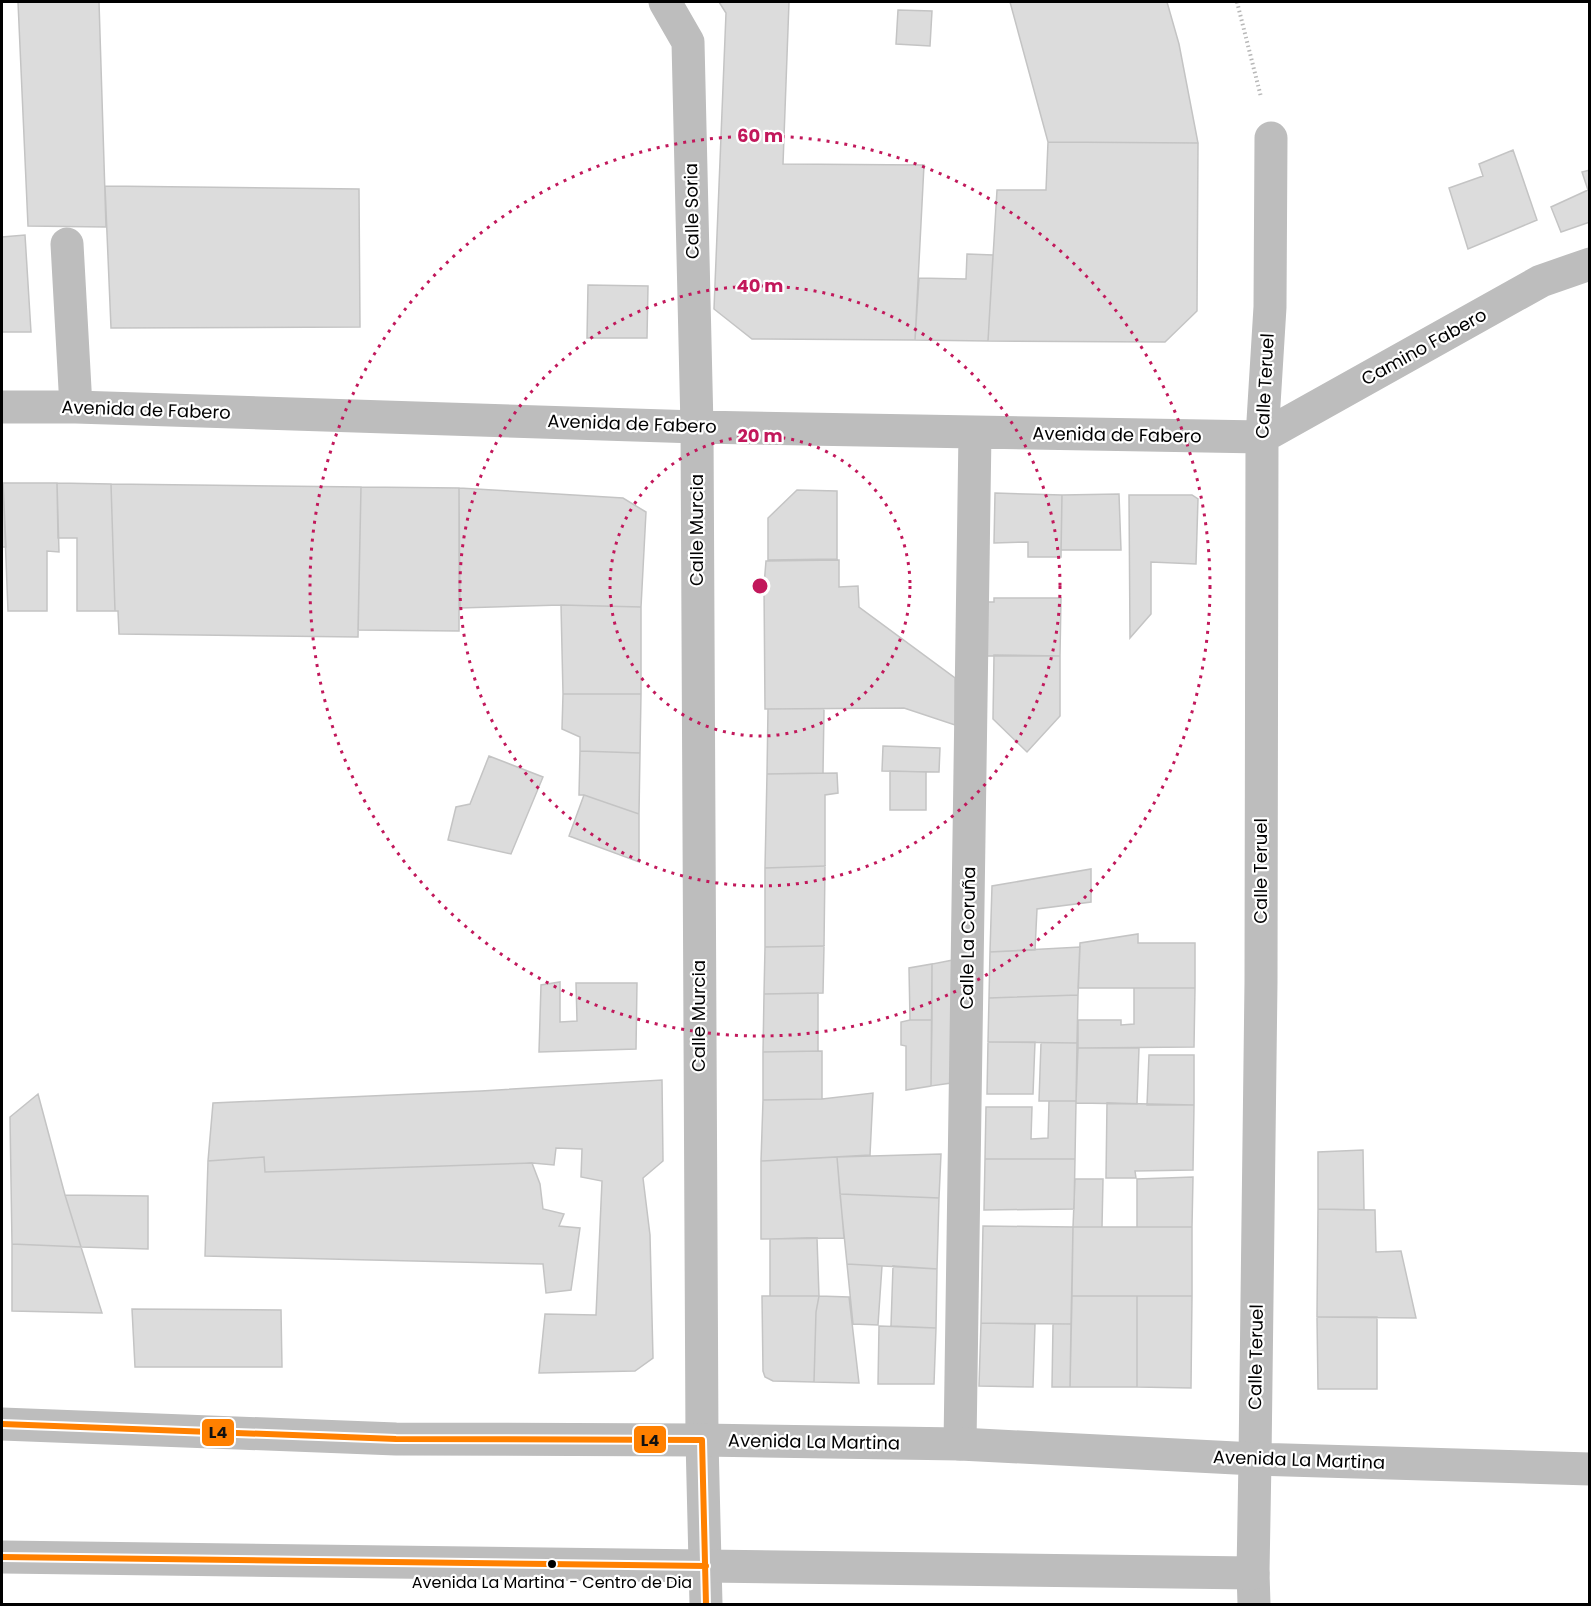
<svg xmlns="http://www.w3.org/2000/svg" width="1591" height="1606" font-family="Poppins,sans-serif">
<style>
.building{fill:#dcdcdc;stroke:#c4c4c4;stroke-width:1.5}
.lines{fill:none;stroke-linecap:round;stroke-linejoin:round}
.path{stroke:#b8b8b8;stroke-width:4;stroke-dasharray:1.5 3;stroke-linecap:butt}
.minor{stroke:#bdbdbd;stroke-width:33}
.tertiary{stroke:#bdbdbd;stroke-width:33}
.bus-1-casing{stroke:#fff;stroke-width:10}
.bus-1{stroke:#ff8000;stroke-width:6}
.ring{fill:none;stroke:#c2185b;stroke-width:3;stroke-dasharray:3 6}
.bus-dot{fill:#000;stroke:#fff;stroke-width:2}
.labels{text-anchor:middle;stroke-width:4.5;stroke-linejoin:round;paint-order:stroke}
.bus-label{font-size:16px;fill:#000;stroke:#fff}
.street-label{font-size:18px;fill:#000;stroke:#fff}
.centre{fill:#c2185b;stroke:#fff;stroke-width:3}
.ring-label{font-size:18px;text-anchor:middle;font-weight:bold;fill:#c2185b;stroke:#fff;stroke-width:4.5;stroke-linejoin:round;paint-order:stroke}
.line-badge{stroke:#fff;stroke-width:2}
.pale-badge-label{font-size:16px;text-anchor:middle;font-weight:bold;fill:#111}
</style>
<rect width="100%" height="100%" fill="#fff"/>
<!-- building -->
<path class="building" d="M18,2H99L106,227L28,226Z
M719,2H789L783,164L924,165L915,340L752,339L714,309L726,13Z
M1010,2H1167L1179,44L1198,143L1048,142Z
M898,10L932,11L930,46L896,44Z
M1048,142L1198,143L1197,311L1165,342L988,341L997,190H1046Z
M1513,150L1537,220L1468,249L1449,188L1483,176L1479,164Z
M1590,170V222L1561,232L1551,207L1588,190L1582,172Z
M105,186L359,189L360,327L111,328Z
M25,235L31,332H2V237Z
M967,254L993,255L988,341L915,340L919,278L966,279Z
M588,285L648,286L647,338H587Z
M2,483H3L6,547H2Z
M3,483H57L59,552L47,551V611H8Z
M57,483L111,484L115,611H77V538H58Z
M111,484L361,487L358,637L119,634L118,611H115Z
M361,487L459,488V631L358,630Z
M459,488L623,498L646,512L641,607L561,605L460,608Z
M797,490L837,491V559L768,560V518Z
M995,493L1062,495L1061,557H1028V542L994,543Z
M1119,494L1121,550H1061L1062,495Z
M1129,495H1192L1198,499L1196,564L1151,562V614L1130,638Z
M839,560V587L858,586L859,607L955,678V725L904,708L765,709L764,585L766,561Z
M994,598H1061L1060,656H987L986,602H994Z
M561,605L641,607V694H563Z
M994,655L1060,656V716L1027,752L993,719Z
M563,694H641L640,753L580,751V737L562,729Z
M768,709H824L823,773L767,774Z
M883,746L940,748L939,772L882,771Z
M580,751L640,753L639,814L584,795H579Z
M489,756L543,777L511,854L448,840L456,807L470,804Z
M890,771L926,772V810H890Z
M837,773L838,793L825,795V866L765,868L767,774Z
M584,795L639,814V862L569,836Z
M825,866L824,946L765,947V868Z
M1091,869V902L1037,909L1035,950L990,952L992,886Z
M1138,934V943H1195V988H1078L1080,943Z
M824,946L823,993L764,994L765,947Z
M1080,947L1078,995L989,998L990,952Z
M953,960L951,1083L931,1086L932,964Z
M932,964V1020H910L909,968Z
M560,982V1022L577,1021L576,983H637L636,1049L539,1052L541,985Z
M1134,988H1195L1194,1047L1078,1048V1020H1121V1025L1134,1024Z
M818,993V1051L763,1052L764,994Z
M1078,995L1077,1043L988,1042L989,998Z
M910,1020H932L931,1086L906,1090V1046L901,1045V1022Z
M988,1042H1035L1033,1094H987Z
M1041,1043H1077L1076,1101H1039Z
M1078,1048H1139L1137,1104L1076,1103Z
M822,1051V1099L763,1100V1052Z
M1149,1055H1194V1105H1147Z
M662,1080L663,1161L643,1178L650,1235L653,1358L635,1371L539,1373L545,1314L596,1315L602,1181L581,1177L582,1149L556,1148L554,1165L532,1163L265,1172L264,1157L208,1161L213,1103L481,1091Z
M873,1093L870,1155L761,1161L763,1100L822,1099Z
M38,1094L65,1195L81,1247L12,1244L10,1117Z
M1049,1101H1076L1075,1159H985L986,1107H1032L1031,1139L1048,1138Z
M1107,1103L1194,1105L1193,1170L1135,1171L1136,1178H1106Z
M1363,1150L1364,1210L1318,1209V1152Z
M941,1154L939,1198L840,1194L837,1157Z
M264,1157L265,1172L532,1163L540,1184L543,1209L564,1214L559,1226L580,1228L571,1290L546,1293L543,1264L205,1256L208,1161Z
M837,1157L844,1238L761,1239V1161Z
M985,1159H1075L1074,1209L984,1210Z
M1193,1177L1192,1227H1137V1179Z
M1075,1179H1103L1102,1227H1073Z
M840,1194L939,1198L937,1269L847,1264Z
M65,1195L148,1196V1249L81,1247Z
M1318,1209L1375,1210L1376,1252L1401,1251L1416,1318L1317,1317Z
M983,1226L1073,1227L1071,1324L981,1323Z
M1073,1227H1192V1296H1072Z
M809,1238H817L819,1296H770V1239Z
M12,1244L81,1247L102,1313L12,1311Z
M847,1264L882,1266L878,1325L853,1324Z
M893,1266L937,1269L936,1328L891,1326Z
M762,1296H819L816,1312L814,1382L773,1381L765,1377L763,1371Z
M819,1296L849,1297L859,1383L814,1382L816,1312Z
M1072,1296H1137V1387H1070Z
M1137,1296H1192L1191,1388L1137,1387Z
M132,1309L281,1310L282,1367H135Z
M1317,1317H1377V1389H1318Z
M981,1323L1035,1324L1033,1387L979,1386Z
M1053,1324H1071L1070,1387H1052Z
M879,1326L936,1328L934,1384H878Z"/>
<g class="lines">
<!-- path -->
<path class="path" d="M1237,2L1261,97"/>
<!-- minor -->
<path class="minor" d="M665,2L688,42L697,427L702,1440L706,1604
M1271,138L1270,307L1262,437L1261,982L1255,1459L1590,1469
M67,244L76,407
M2,407H76L697,427L1262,437L1541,281L1590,264
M960,1444L975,432
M1253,1573L1254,1604"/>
<!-- tertiary -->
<path class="tertiary" d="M2,1424L396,1439L702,1440L960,1444L1255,1459L1253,1573L2,1557"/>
<!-- bus-1 casing -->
<g class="bus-1-casing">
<path id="bus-1" d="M2,1424L396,1439L702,1440L706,1604
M2,1557L706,1566"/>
</g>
<!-- bus-1 -->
<use href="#bus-1" class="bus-1"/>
</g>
<!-- distance rings -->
<g class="ring">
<circle cx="760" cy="586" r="150"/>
<circle cx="760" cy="586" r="300"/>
<circle cx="760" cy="586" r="450"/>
</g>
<!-- markers -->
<circle class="bus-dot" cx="552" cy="1564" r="5"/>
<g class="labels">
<!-- bus labels -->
<g class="bus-label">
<text x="552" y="1588">Avenida La Martina - Centro de Dia</text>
</g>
<!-- street labels -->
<g class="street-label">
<text transform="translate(692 211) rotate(-91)" y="6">Calle Soria</text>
<text transform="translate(1424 347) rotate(-29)" y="6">Camino Fabero</text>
<text transform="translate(1265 386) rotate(-87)" y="6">Calle Teruel</text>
<text transform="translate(146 410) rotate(2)" y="6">Avenida de Fabero</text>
<text transform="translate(632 424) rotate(2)" y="6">Avenida de Fabero</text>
<text transform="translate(1117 435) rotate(1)" y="6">Avenida de Fabero</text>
<text transform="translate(697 530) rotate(-90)" y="6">Calle Murcia</text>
<text transform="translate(1261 871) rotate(-90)" y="6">Calle Teruel</text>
<text transform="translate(968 938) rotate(-89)" y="6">Calle La Coruña</text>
<text transform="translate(699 1016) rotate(-90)" y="6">Calle Murcia</text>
<text transform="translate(1256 1357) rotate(-89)" y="6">Calle Teruel</text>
<text transform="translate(814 1442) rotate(1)" y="6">Avenida La Martina</text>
<text transform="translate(1299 1460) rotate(2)" y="6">Avenida La Martina</text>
</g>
</g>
<circle cx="760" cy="586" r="9" class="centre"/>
<g class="ring-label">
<text x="760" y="142">60 m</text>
<text x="760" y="292">40 m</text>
<text x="760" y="442">20 m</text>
</g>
<g class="line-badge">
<rect x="201" y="1418" width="34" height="29" rx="6" fill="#ff8000"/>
<rect x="633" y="1425" width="34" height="29" rx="6" fill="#ff8000"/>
</g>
<g class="pale-badge-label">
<text x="218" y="1438">L4</text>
<text x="650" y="1446">L4</text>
</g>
<!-- border -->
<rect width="1591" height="1606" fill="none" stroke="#000000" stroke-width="6"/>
</svg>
